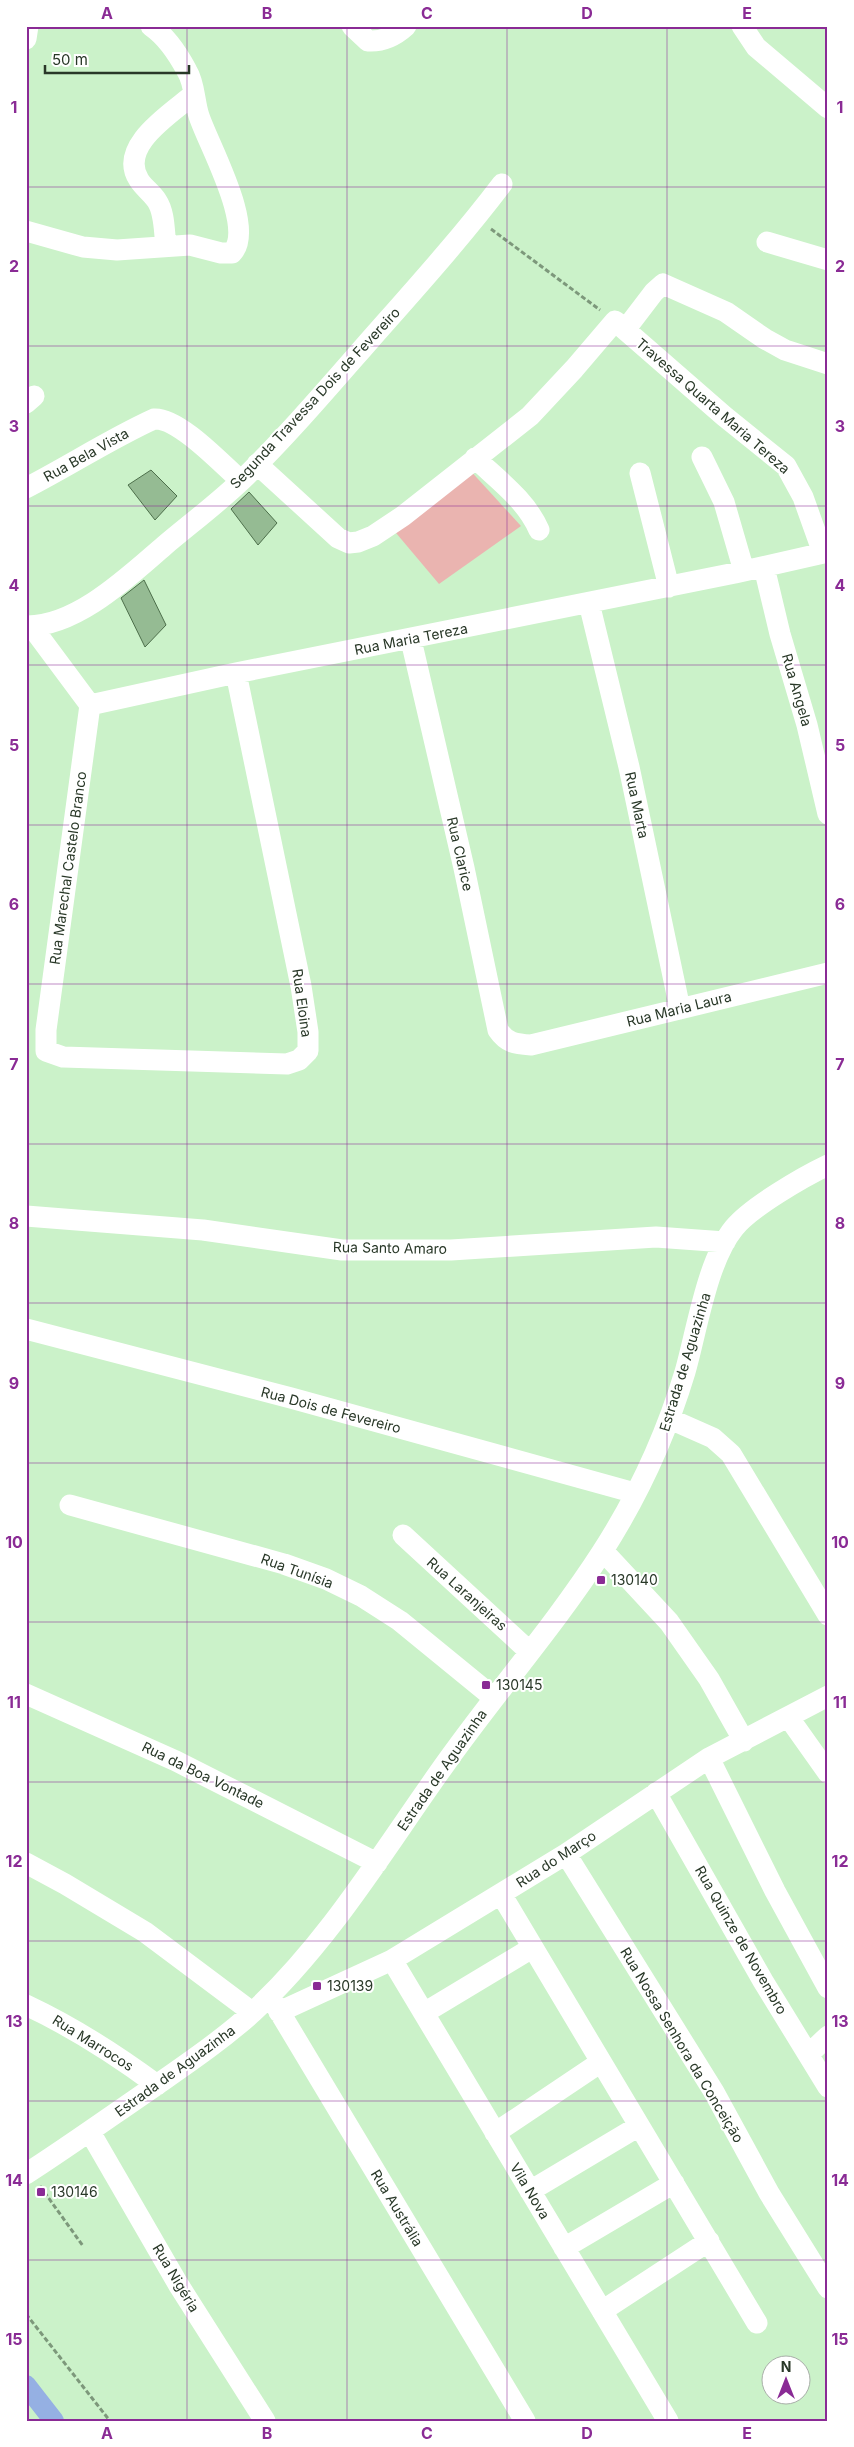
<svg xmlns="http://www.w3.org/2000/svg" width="854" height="2447" font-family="Inter,sans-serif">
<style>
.green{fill:#eab4b0}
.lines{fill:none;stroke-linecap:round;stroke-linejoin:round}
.canal{stroke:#95b0e3;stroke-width:20}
.building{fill:#95bb93;stroke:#4d6f4b}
.path{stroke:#7d987b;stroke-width:3;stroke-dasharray:5 2.5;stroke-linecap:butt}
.street{stroke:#fff;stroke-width:21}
.grid{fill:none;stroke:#8a2b95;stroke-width:1;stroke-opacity:0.55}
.poi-dot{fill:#8a2b95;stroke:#fff;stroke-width:2}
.labels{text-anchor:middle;stroke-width:4;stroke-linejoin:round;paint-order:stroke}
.street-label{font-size:14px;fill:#293828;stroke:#fff}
.poi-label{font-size:14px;fill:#293828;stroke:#fff;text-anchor:start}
.neatline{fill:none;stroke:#8a2b95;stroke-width:2}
.grid-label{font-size:16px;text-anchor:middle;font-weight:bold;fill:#8a2b95}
</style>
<rect width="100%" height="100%" fill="#cbf2c9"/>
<!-- green -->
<path class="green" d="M467,467L521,526L439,584L391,527Z"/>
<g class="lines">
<!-- canal -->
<path class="canal" d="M26,2385L54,2421"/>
</g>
<!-- building -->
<path class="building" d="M151,470L177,496L155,520L128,485Z
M249,492L277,523L258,545L231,509Z
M144,580L166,625L145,647L121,598Z"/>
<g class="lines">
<!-- path -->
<path class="path" d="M491,229L600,310
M40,2186L83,2246
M26,2314L110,2421"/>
<!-- street -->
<path class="street" d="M352,26L368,41C383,42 395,36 406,26
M742,26L756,47L828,108
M26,39L28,26
M26,231L83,247L117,250L190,245L221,253H232C256,228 208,144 199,116C194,101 195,84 187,71C178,54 167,37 151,26
M767,242L828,260
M166,246C164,232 165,213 157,201C152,193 144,188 139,180C117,146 172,113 194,94
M625,330L654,292L663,284L726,312L765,339L785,350L828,364
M26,403L34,396
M702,457L724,502L744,571
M475,458C498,480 526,500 539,530
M257,464L338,538L349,543L358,542L373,536L403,516L530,416L574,369L615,321L724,416L786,466L803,497L823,553
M640,473L669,587
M26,488C69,466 110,439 154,419C178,417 222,464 241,481
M764,567L780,634L807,725L828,814
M589,603L629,767L680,1009
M26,626C76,627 128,577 164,546C190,524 218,503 242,480C287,436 328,388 370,340C415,289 461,238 502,184
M32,627L90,705
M411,640L464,868L498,1030C507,1043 515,1044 531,1045L828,973
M90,705L46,1030V1051L63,1057L287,1064L299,1060L308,1051V1032L301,986L236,673
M90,705L236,673L735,573L828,552
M26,1216L203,1230L342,1250H451L656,1237L725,1242
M26,1329L291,1398L635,1493
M670,1419L713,1438L731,1454L828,1615
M70,1505L284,1564L326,1579L361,1596L400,1621L493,1697
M403,1535L530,1652
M603,1551L669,1622L709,1679L744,1741
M26,1694L176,1761L377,1863
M789,1718L828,1773
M709,1758L775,1891L828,1988
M656,1793L763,1981L828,2087
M566,1854L714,2092L769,2193L828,2288
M26,1863L65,1884L145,1932L252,2012
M501,1894L757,2323
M392,1960L668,2421
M273,2001L525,2421
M26,2005C73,2027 115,2054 157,2085
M279,2012L392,1960L566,1854L709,1758L828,1696
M424,2013L532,1948
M809,2054L828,2036
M90,2132L178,2284L265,2421
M495,2133L601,2062
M26,2174C71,2145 114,2114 158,2084C191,2061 223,2039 253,2012C331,1940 386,1846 448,1760C498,1690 555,1625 602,1552C638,1496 666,1435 685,1372C697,1330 707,1261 734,1228C751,1207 803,1177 828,1165
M530,2191L639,2126
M564,2248L674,2183
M602,2311L709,2241"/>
</g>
<!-- grid -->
<path class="grid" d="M187,26V2421M347,26V2421M507,26V2421M667,26V2421M26,187H828M26,346H828M26,506H828M26,665H828M26,825H828M26,984H828M26,1144H828M26,1303H828M26,1463H828M26,1622H828M26,1782H828M26,1941H828M26,2101H828M26,2260H828"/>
<!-- markers -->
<g class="poi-dot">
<rect x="596" y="1575" width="10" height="10" rx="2.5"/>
<rect x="481" y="1680" width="10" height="10" rx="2.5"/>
<rect x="312" y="1981" width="10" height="10" rx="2.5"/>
<rect x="36" y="2187" width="10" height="10" rx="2.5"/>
</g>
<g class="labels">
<!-- street labels -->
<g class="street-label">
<text transform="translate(315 398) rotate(-47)" y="5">Segunda Travessa Dois de Fevereiro</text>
<text transform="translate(713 406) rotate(41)" y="5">Travessa Quarta Maria Tereza</text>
<text transform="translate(86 455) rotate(-29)" y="5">Rua Bela Vista</text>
<text transform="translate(411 639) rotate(-11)" y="5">Rua Maria Tereza</text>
<text transform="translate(797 690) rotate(74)" y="5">Rua Angela</text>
<text transform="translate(637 805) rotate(78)" y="5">Rua Marta</text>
<text transform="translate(460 854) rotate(77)" y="5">Rua Clarice</text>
<text transform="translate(68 868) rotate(-82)" y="5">Rua Marechal Castelo Branco</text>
<text transform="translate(302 1003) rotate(82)" y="5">Rua Eloina</text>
<text transform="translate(679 1009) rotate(-14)" y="5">Rua Maria Laura</text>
<text transform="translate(390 1248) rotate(1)" y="5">Rua Santo Amaro</text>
<text transform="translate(685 1362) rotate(-73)" y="5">Estrada de Aguazinha</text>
<text transform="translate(331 1410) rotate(15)" y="5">Rua Dois de Fevereiro</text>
<text transform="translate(297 1571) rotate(20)" y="5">Rua Tunísia</text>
<text transform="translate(467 1594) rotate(42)" y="5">Rua Laranjeiras</text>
<text transform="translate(442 1770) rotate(-55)" y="5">Estrada de Aguazinha</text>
<text transform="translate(203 1775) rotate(26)" y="5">Rua da Boa Vontade</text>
<text transform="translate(556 1859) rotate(-33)" y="5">Rua do Março</text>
<text transform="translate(741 1940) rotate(60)" y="5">Rua Quinze de Novembro</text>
<text transform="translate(93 2043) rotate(32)" y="5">Rua Marrocos</text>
<text transform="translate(682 2045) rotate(59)" y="5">Rua Nossa Senhora da Conceição</text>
<text transform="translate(175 2071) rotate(-36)" y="5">Estrada de Aguazinha</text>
<text transform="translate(530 2191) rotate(59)" y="5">Vila Nova</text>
<text transform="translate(397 2208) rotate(59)" y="5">Rua Austrália</text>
<text transform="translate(176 2278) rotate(59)" y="5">Rua Nigéria</text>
</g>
<!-- poi labels -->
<g class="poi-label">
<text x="611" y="1585">130140</text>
<text x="496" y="1690">130145</text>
<text x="327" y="1991">130139</text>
<text x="51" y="2197">130146</text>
</g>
</g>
<!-- border -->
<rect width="854" height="2447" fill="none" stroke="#ffffff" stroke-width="55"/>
<!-- north arrow -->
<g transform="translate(786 2380)"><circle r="24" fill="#ffffff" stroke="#a9afa9"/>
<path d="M0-4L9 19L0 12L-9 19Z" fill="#8a2b95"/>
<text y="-8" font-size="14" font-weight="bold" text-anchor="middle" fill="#293828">N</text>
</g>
<!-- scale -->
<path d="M45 65v8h144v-8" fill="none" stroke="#293828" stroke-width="2.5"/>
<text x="52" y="65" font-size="15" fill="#293828" stroke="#ffffff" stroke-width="4" paint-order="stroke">50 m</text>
<rect x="28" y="28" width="798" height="2392" class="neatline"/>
<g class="grid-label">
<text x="107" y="19">A</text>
<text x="267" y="19">B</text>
<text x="427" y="19">C</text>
<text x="587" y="19">D</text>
<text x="747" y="19">E</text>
<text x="14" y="113">1</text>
<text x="840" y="113">1</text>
<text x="14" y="272">2</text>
<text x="840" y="272">2</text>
<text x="14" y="432">3</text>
<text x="840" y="432">3</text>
<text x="14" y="591">4</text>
<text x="840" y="591">4</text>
<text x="14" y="751">5</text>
<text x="840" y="751">5</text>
<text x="14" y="910">6</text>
<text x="840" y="910">6</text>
<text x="14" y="1070">7</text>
<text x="840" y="1070">7</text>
<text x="14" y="1229">8</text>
<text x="840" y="1229">8</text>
<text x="14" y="1389">9</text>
<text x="840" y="1389">9</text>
<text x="14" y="1548">10</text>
<text x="840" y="1548">10</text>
<text x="14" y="1708">11</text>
<text x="840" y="1708">11</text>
<text x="14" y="1867">12</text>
<text x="840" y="1867">12</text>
<text x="14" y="2027">13</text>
<text x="840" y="2027">13</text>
<text x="14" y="2186">14</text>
<text x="840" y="2186">14</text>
<text x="14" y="2345">15</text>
<text x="840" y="2345">15</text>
<text x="107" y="2439">A</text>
<text x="267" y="2439">B</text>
<text x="427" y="2439">C</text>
<text x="587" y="2439">D</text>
<text x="747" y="2439">E</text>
</g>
</svg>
